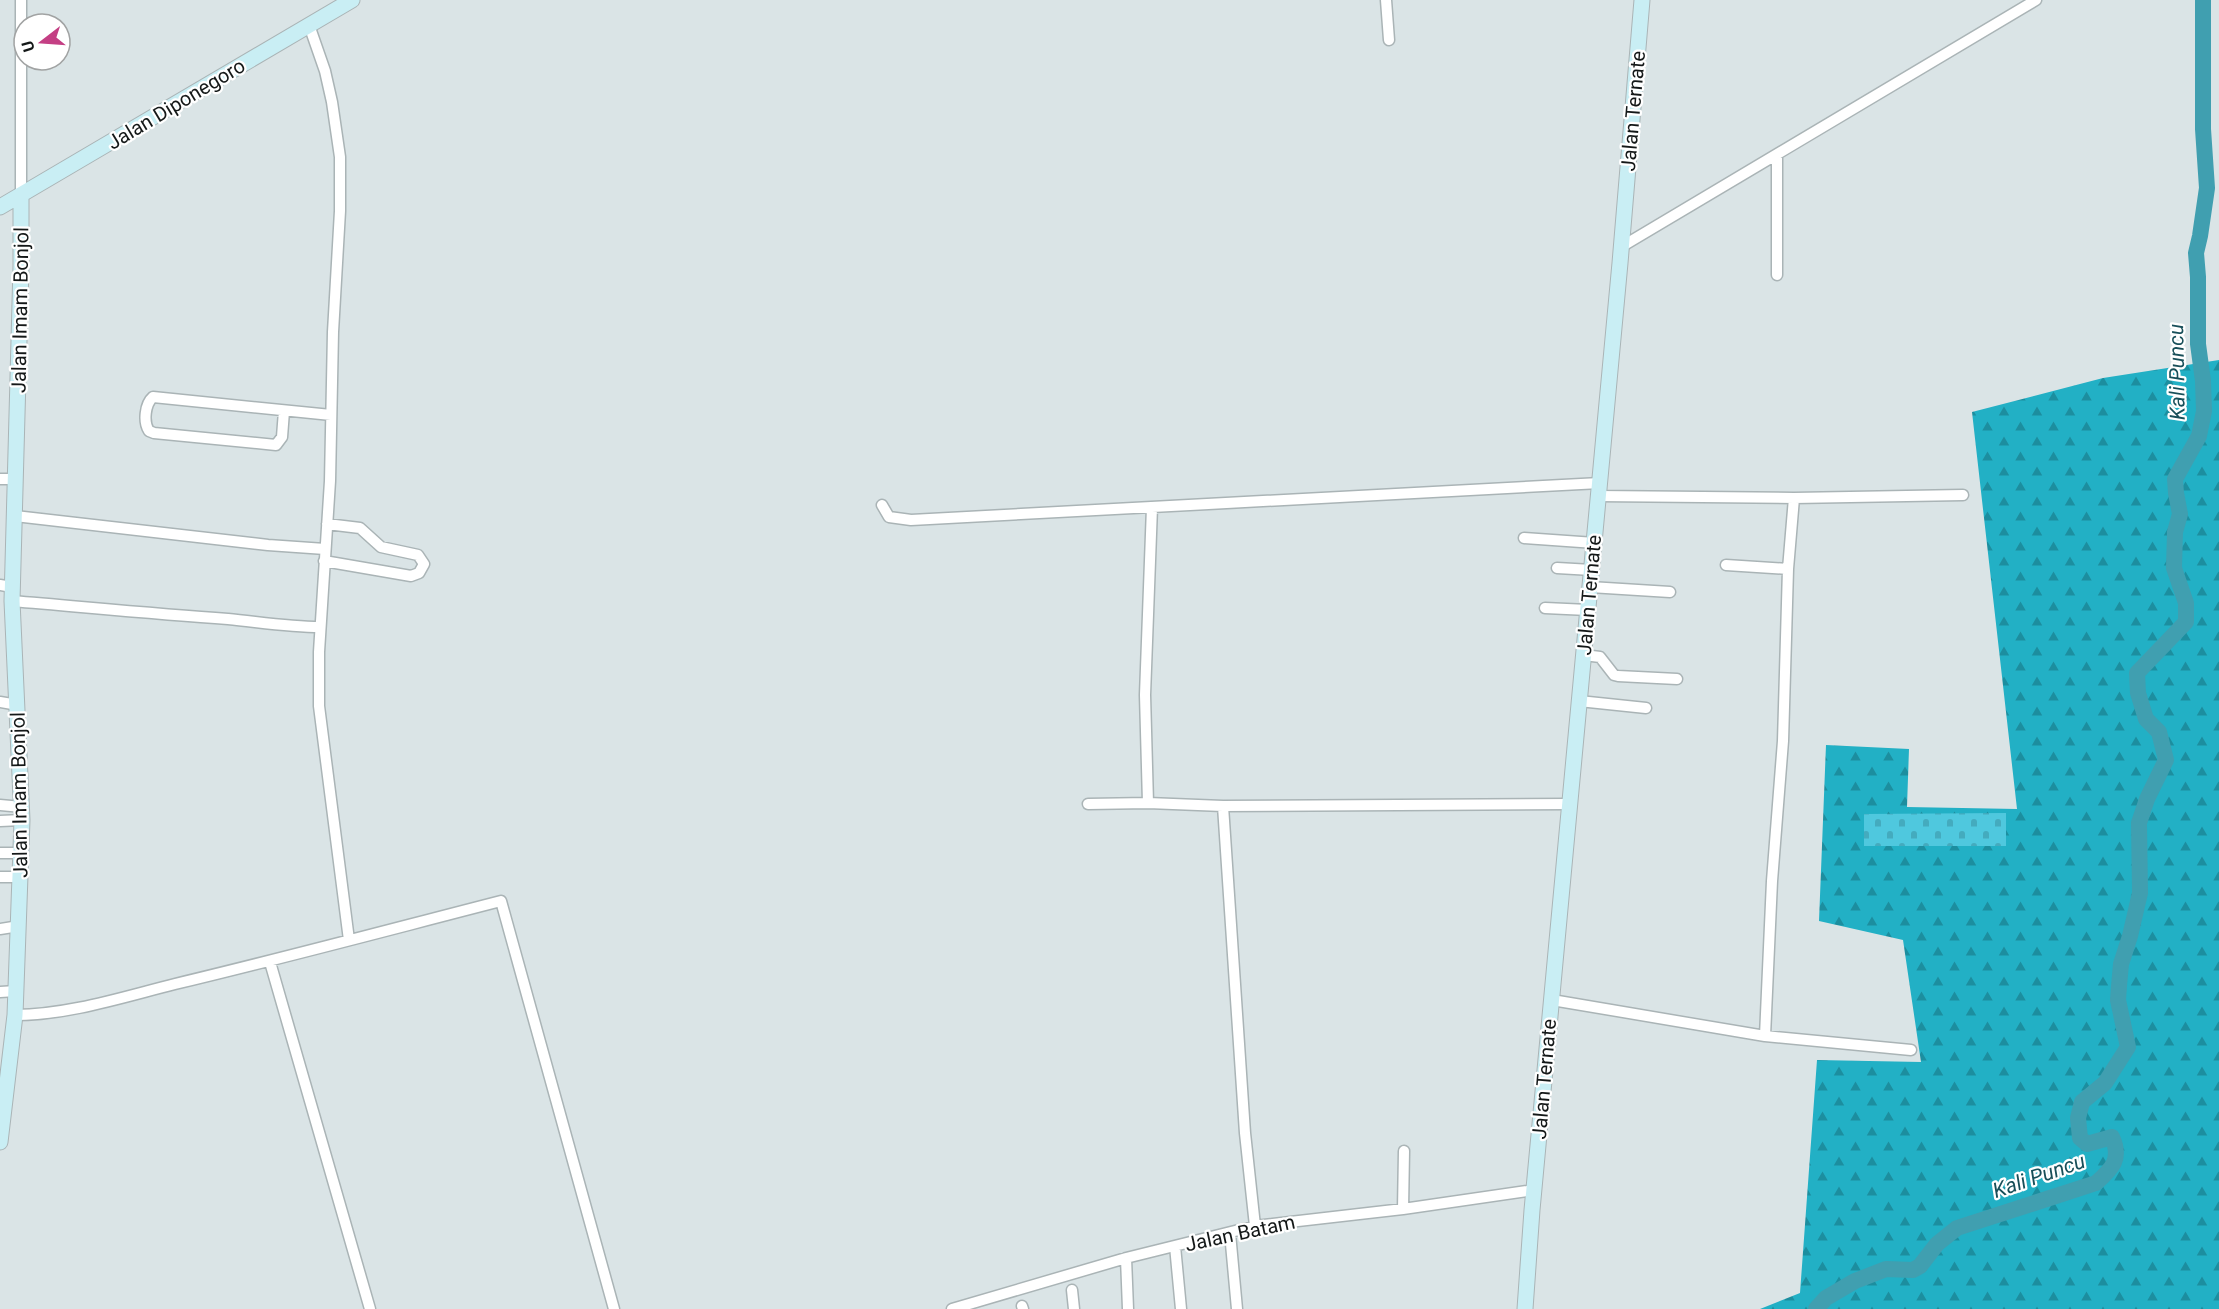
<svg xmlns="http://www.w3.org/2000/svg" width="2219" height="1309" font-family="Roboto,sans-serif">
<style>
.forest{fill:url(#forest-firs)}
.cemetery{fill:url(#cemetery-stones)}
.lines{fill:none;stroke-linecap:round;stroke-linejoin:round}
.river{stroke:#409fb0;stroke-width:16}
.street-casing{stroke:#aab4b6;stroke-width:13}
.secondary-casing{stroke:#aab4b6;stroke-width:17}
.street{stroke:#fff;stroke-width:10}
.secondary{stroke:#c9eef4;stroke-width:15}
.labels{text-anchor:middle;stroke-width:4.5;stroke-linejoin:round;paint-order:stroke}
.street-label{font-size:20px;fill:#141818;stroke:#fff}
.water-label{font-size:21px;font-style:italic;fill:#184f59;stroke:#fff}
</style>
<defs>
<pattern id="forest-firs" width="22" height="20" patternUnits="userSpaceOnUse" patternTransform="scale(1.5)"><rect width="22" height="20" fill="#22b0c5"/><path d="M5 1l3.5 6h-7zM16 11l3.5 6h-7z" fill="#1c8e9f"/></pattern>
<pattern id="cemetery-stones" width="16" height="16" patternUnits="userSpaceOnUse" patternTransform="scale(1.5)"><rect width="16" height="16" fill="#4fc8de"/><path d="M2 7V4a2 2 0 0 1 4 0v3zM10 15v-3a2 2 0 0 1 4 0v3z" fill="#44abbe"/></pattern>
</defs>
<rect width="100%" height="100%" fill="#dae4e6"/>
<!-- forest -->
<path class="forest" d="M2219,360V1309H1760L1800,1293L1817,1060L1921,1062L1903,940L1819,921L1826,745L1909,749L1907,807L2017,809L1972,412L2103,378Z"/>
<!-- cemetery -->
<path class="cemetery" d="M2006,813V846H1864V814Z"/>
<g class="lines">
<!-- river -->
<path class="river" d="M1816,1309L1826,1298L1855,1281L1886,1269L1913,1270L1920,1266L1937,1244L1957,1228L2096,1183C2112,1169 2122,1159 2112,1137L2087,1144L2080,1138L2078,1118L2082,1102L2105,1083L2128,1047L2118,1000L2119,986L2121,964L2130,936L2140,893L2139,823L2147,799L2166,760L2159,732L2146,719L2138,693L2137,673L2186,622V603L2174,568L2175,532L2180,514L2176,493L2175,479L2199,436L2204,411L2203,381L2198,344V277L2196,253L2200,236L2207,188L2203,129V0"/>
<!-- street casing -->
<g class="street-casing">
<path id="street" d="M1386,0L1389,40
M309,25L325,71L332,102L340,157V211L333,332L330,481L319,652V706L349,940
M1777,156V275
M21,196V0
M1621,247L2036,0
M284,411L282,437L276,445L154,433L149,431C143,422 145,404 153,397L331,415
M0,479H16
M1598,496L1794,498
M882,505L889,517L911,520L1600,483
M15,516L268,545L325,549
M1524,538L1595,543
M324,561L411,576L419,573L424,564L418,555L381,547L360,528L327,524
M1726,565L1788,569
M1557,568L1592,570
M0,585L12,587
M1590,587L1670,592
M12,601C84,607 156,614 228,619C259,622 289,627 320,627
M1545,608L1588,610
M1584,655L1600,657L1614,675L1618,676L1677,679
M1579,701L1646,708
M0,702L18,705
M1148,803L1145,695L1152,507
M1088,804L1148,803L1223,806L1570,804
M0,805L22,807
M1223,806L1245,1133L1255,1226
M0,821L22,820
M0,853H21
M0,877H21
M0,929L19,926
M270,962L370,1309
M0,992L16,991
M1552,1000L1765,1036L1911,1050
M15,1015C68,1015 123,997 175,984C284,958 392,929 501,901L614,1309
M1765,1036L1772,881L1783,741L1788,569L1794,498L1963,495
M1403,1209L1404,1151
M1230,1233L1237,1309
M1175,1246L1181,1309
M1126,1258L1128,1309
M1072,1290L1074,1309
M1022,1306L1023,1309
M952,1309L1126,1258L1255,1226L1403,1209L1534,1190"/>
</g>
<!-- secondary casing -->
<g class="secondary-casing">
<path id="secondary" d="M0,207L352,0
M0,1142L15,1015L22,820L12,601L21,266V196
M1525,1309L1532,1210L1620,263L1642,0"/>
</g>
<!-- street -->
<use href="#street" class="street"/>
<!-- secondary -->
<use href="#secondary" class="secondary"/>
</g>
<g class="labels">
<!-- street labels -->
<g class="street-label">
<text transform="translate(176 104) rotate(-31)" y="7">Jalan Diponegoro</text>
<text transform="translate(1633 111) rotate(-85)" y="7">Jalan Ternate</text>
<text transform="translate(20 310) rotate(-89)" y="7">Jalan Imam Bonjol</text>
<text transform="translate(1589 595) rotate(-85)" y="7">Jalan Ternate</text>
<text transform="translate(19 795) rotate(-91)" y="7">Jalan Imam Bonjol</text>
<text transform="translate(1544 1079) rotate(-85)" y="7">Jalan Ternate</text>
<text transform="translate(1240 1233) rotate(-12)" y="7">Jalan Batam</text>
</g>
<!-- water labels -->
<g class="water-label">
<text transform="translate(2177 372) rotate(-91)" y="7">Kali Puncu</text>
<text transform="translate(2039 1176) rotate(-19)" y="7">Kali Puncu</text>
</g>
</g>
<!-- north arrow -->
<g transform="translate(42 42) rotate(253)"><circle r="28" fill="#ffffff" stroke="#a1a3a3" stroke-width="1.5"/>
<path d="M0-4.5L10 22L0 15L-10 22Z" fill="#c43f84"/>
<text y="-9" font-size="16" font-weight="bold" text-anchor="middle" fill="#141818">U</text>
</g>
</svg>
